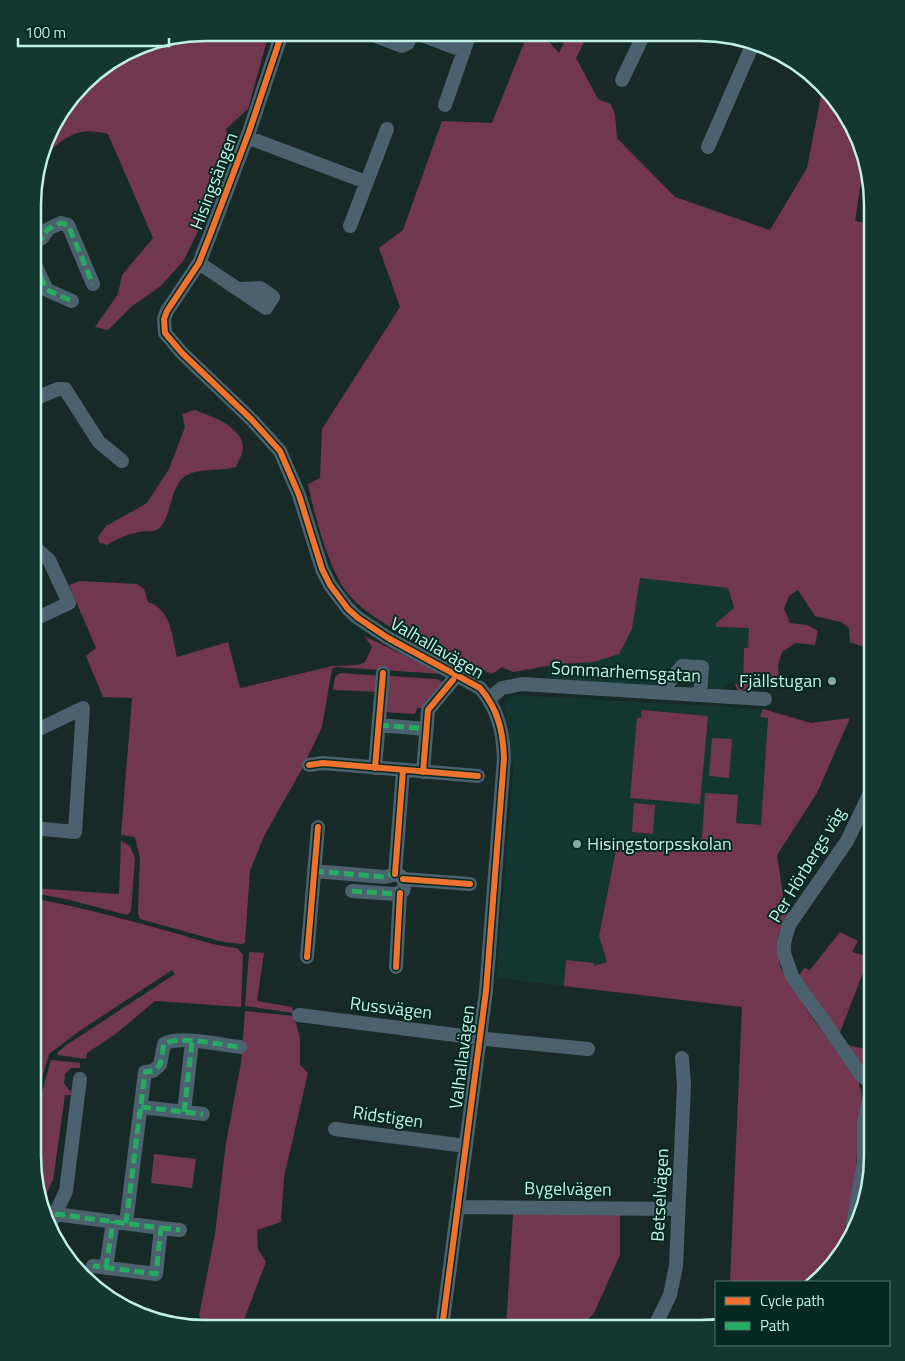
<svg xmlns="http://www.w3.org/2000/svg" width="905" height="1361" font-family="'Titillium Web',sans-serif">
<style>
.built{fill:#133630}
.green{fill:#71374e}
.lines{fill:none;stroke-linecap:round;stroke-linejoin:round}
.minor{stroke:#4b616d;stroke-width:14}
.quiet{stroke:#26ab63;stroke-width:5;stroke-dasharray:10 5;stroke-linecap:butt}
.cycleway-casing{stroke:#052821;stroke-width:9}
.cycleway{stroke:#ef722f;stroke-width:6}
.poi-dot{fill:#86aba2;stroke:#052821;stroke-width:2}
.labels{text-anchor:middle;stroke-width:4;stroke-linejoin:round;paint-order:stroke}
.street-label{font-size:18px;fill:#c1f1e5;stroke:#052821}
.poi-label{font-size:18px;fill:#c1f1e5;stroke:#052821;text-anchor:end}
.rim{fill:none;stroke:#c1f1e5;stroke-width:2.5}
</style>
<rect width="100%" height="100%" fill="#182a27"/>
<!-- built -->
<path class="built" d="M640,578L728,588L736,627L749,628L748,648L757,687H735V684H725L719,691L708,690V666L677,664L654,687L547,681L548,665L559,664L632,629Z
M513,695L747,708L760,710V717L768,718L761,825L735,841L699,839L646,865L613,874L607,892L599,936L607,963L592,989L496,978L513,771L511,745L504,704L505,700Z"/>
<!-- green -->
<path class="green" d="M206,33H269L248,109L226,129L230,151L211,204L184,260L161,286L132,306L108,330L95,327L118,294L122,275L153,238L108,134C76,126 67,137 43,156L56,119L92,75L150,42Z
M528,33H541L559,53L568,34H588L576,58L598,99L611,104L615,115L617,138L675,197L770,230L807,168L822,91L859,139L864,162L855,221L872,224V646L867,648L850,642L849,628L841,622L815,616L798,590L789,596L784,609L790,623L807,625L818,631L815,645L796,643L782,652L778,665L779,678L766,689L757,687L738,691L735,684H743L744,648H748L749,628L717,627L715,624L734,608L728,588L640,578L632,629L619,654L594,662L559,664L513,672L502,667L492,674C448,653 380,631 349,595C329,572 314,513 308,484L320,478L322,429L400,307L379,248L403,230L442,121L492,123Z
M195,410C210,416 243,426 243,448C243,453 238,462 236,467C219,472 197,467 184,477C169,489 171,521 158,529C153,533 145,530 139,532C128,534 116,539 107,545L99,542L98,537L106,526L147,503L169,469L185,427L182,414Z
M80,581L137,584L144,589L148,602C171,609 172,636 177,657L228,642L240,688L332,666L358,665L365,662L372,647L364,636L443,674L336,667L332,669L322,727L302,769L264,836L250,871L245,942L242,944L223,942L140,919L138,913L140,858L135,837L121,835L132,698L103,697L86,656L96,648L69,585Z
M340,673L381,676L379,692L333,690L335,677Z
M389,676L436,679L441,681L443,686L426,708H417L415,714L382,712Z
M763,709L811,723L850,718L817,793L777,855L785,909L790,913L779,933L777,943L780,967L812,1018L858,1080L862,1095L855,1177L840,1255L815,1282H730L742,1007L564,986L566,960L594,963V966L607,962L599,936L617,845L647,847L649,839L698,842L702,838L705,793L738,795L736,823L761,825L768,718L760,717Z
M642,710L708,716L700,804L630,798L637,718H641Z
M712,738L732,739L729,778L709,776Z
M634,803L655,805L653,834L632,832Z
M121,841L130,846L135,858L131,911L127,915L66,899L33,893V888L119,894Z
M33,898C79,907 125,919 171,932C193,938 214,946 237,948L243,955L241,1007L155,1001L117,1033L87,1053L86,1059L58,1055L57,1053L65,1046L175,974L172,970L78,1032L49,1054L33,1110Z
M840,932L858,941L852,952L869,957L839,1035L798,977L804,968L810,970Z
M249,952L264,953L257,1001L292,1007L294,1013L245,1006Z
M245,1011L294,1016L300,1038V1065L308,1073L284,1177L281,1222L257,1230L258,1249L266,1262L241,1327H237L205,1322L199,1316L215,1234L226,1143L241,1063Z
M846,1045L872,1050V1066L866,1068L861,1065Z
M51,1060L80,1063V1068H71L65,1074L64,1083L73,1095H65L53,1180L42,1202L33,1155V1124Z
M154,1154L196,1159L192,1188L151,1183Z
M513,1214H620V1255L594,1313L579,1328H506Z"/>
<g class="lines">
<!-- minor -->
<path class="minor" d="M282,33L249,132L210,235L199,263L167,311L164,319L165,333L182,353L251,419L280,451L299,495L322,569L330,585L348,609L358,618L388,638L480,688C498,709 503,731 504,758L486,991L442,1328
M368,33L402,46L408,43L412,33
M416,33L464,51
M622,80L644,34
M445,105L470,33
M247,137L366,182
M708,147L752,46
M871,200L872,207
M350,226L387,129
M34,242L42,238L48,229L61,223L68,225L93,284
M34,263L47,290L72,301
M199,263L266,308L273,297L260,288L239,289
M34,399L58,389H65L99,442L122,461
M33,620L69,603L49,560L33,546
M661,692L682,666L702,667L700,695
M489,699L502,688L522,684L765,699
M379,725L427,729
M309,765L323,763L478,776
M375,768L383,673
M423,772L428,710L453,680
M33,828L75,832L83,708L33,732
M314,871L385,877L397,874C404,877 406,884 403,891L396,894L352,891
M395,874L403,770
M403,879L470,884
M307,957L318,827
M396,967L400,893
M299,1015L486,1039L588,1049
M872,1083L862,1076L792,976L784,953V943L789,925L847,841L872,789
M141,1107L203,1114
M184,1112L192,1042
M335,1129L466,1146
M459,1207L678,1209
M55,1214L161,1228L156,1274L93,1266
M126,1223L145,1072L153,1071L160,1065L164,1044C178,1035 222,1045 240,1047
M853,1224L864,1161V1122L872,1086
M49,1227L66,1191L80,1079
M161,1228L180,1230
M106,1268L113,1221
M654,1328L670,1295L676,1266L684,1085L682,1058"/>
<!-- quiet -->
<path class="quiet" d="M34,242L42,238L48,229L61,223L68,225L93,284
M34,263L47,290L72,301
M379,725L427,729
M314,871L385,877L393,874L399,875
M352,891L396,894L403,890
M141,1107L203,1114
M184,1112L192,1042
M55,1214L161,1228L156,1274L93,1266
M126,1223L145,1072L153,1071L160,1065L164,1044C178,1035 222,1045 240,1047
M161,1228L180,1230
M106,1268L113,1221"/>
<!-- cycleway casing -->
<g class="cycleway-casing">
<path id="cycleway" d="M282,33L249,132L210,235L199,263L167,311L164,319L165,333L182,353L251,419L280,451L299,495L322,569L330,585L348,609L358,618L388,638L480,688C498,709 503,731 504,758L486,991L442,1328
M309,765L323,763L478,776
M375,768L383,673
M423,772L428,710L453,680
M395,874L403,770
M403,879L470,884
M307,957L318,827
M396,967L400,893"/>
</g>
<!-- cycleway -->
<use href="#cycleway" class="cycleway"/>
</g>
<!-- markers -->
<g class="poi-dot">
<circle cx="832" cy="681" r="5"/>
<circle cx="577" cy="844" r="5"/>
</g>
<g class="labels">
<!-- street labels -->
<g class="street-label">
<text transform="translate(214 181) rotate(-69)" y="6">Hisingsängen</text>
<text transform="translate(437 648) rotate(30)" y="6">Valhallavägen</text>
<text transform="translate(626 672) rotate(3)" y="6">Sommarhemsgatan</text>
<text transform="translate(807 865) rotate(-59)" y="6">Per Hörbergs väg</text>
<text transform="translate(391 1008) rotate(7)" y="6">Russvägen</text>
<text transform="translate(462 1057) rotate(-83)" y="6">Valhallavägen</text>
<text transform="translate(388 1117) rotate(8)" y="6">Ridstigen</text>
<text transform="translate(568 1189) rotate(1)" y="6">Bygelvägen</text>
<text transform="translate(660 1195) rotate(-87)" y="6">Betselvägen</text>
</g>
<!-- poi labels -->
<g class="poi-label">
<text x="822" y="687">Fjällstugan</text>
<text x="587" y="850" text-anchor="start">Hisingstorpsskolan</text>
</g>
</g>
<!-- crop -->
<path d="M0 0H905V1361H0ZM205 41H700A164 164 0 0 1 864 205V1156A164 164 0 0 1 700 1320H205A164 164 0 0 1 41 1156V205A164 164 0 0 1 205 41Z" fill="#143831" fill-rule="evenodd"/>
<path class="rim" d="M205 41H700A164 164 0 0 1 864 205V1156A164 164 0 0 1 700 1320H205A164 164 0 0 1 41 1156V205A164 164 0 0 1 205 41Z"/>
<!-- legend -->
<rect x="715" y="1281" width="175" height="65" fill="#052821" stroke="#50786f"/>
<rect x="725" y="1297" width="25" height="8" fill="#ef722f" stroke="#50786f"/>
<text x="760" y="1306" font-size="15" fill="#c1f1e5">Cycle path</text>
<rect x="725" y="1322" width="25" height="8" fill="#26ab63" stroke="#50786f"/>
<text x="760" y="1331" font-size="15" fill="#c1f1e5">Path</text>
<!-- scale -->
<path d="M18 38v8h151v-8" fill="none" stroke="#c1f1e5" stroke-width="2.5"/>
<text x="25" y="38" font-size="15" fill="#c1f1e5" stroke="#052821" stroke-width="4" paint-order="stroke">100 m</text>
</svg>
